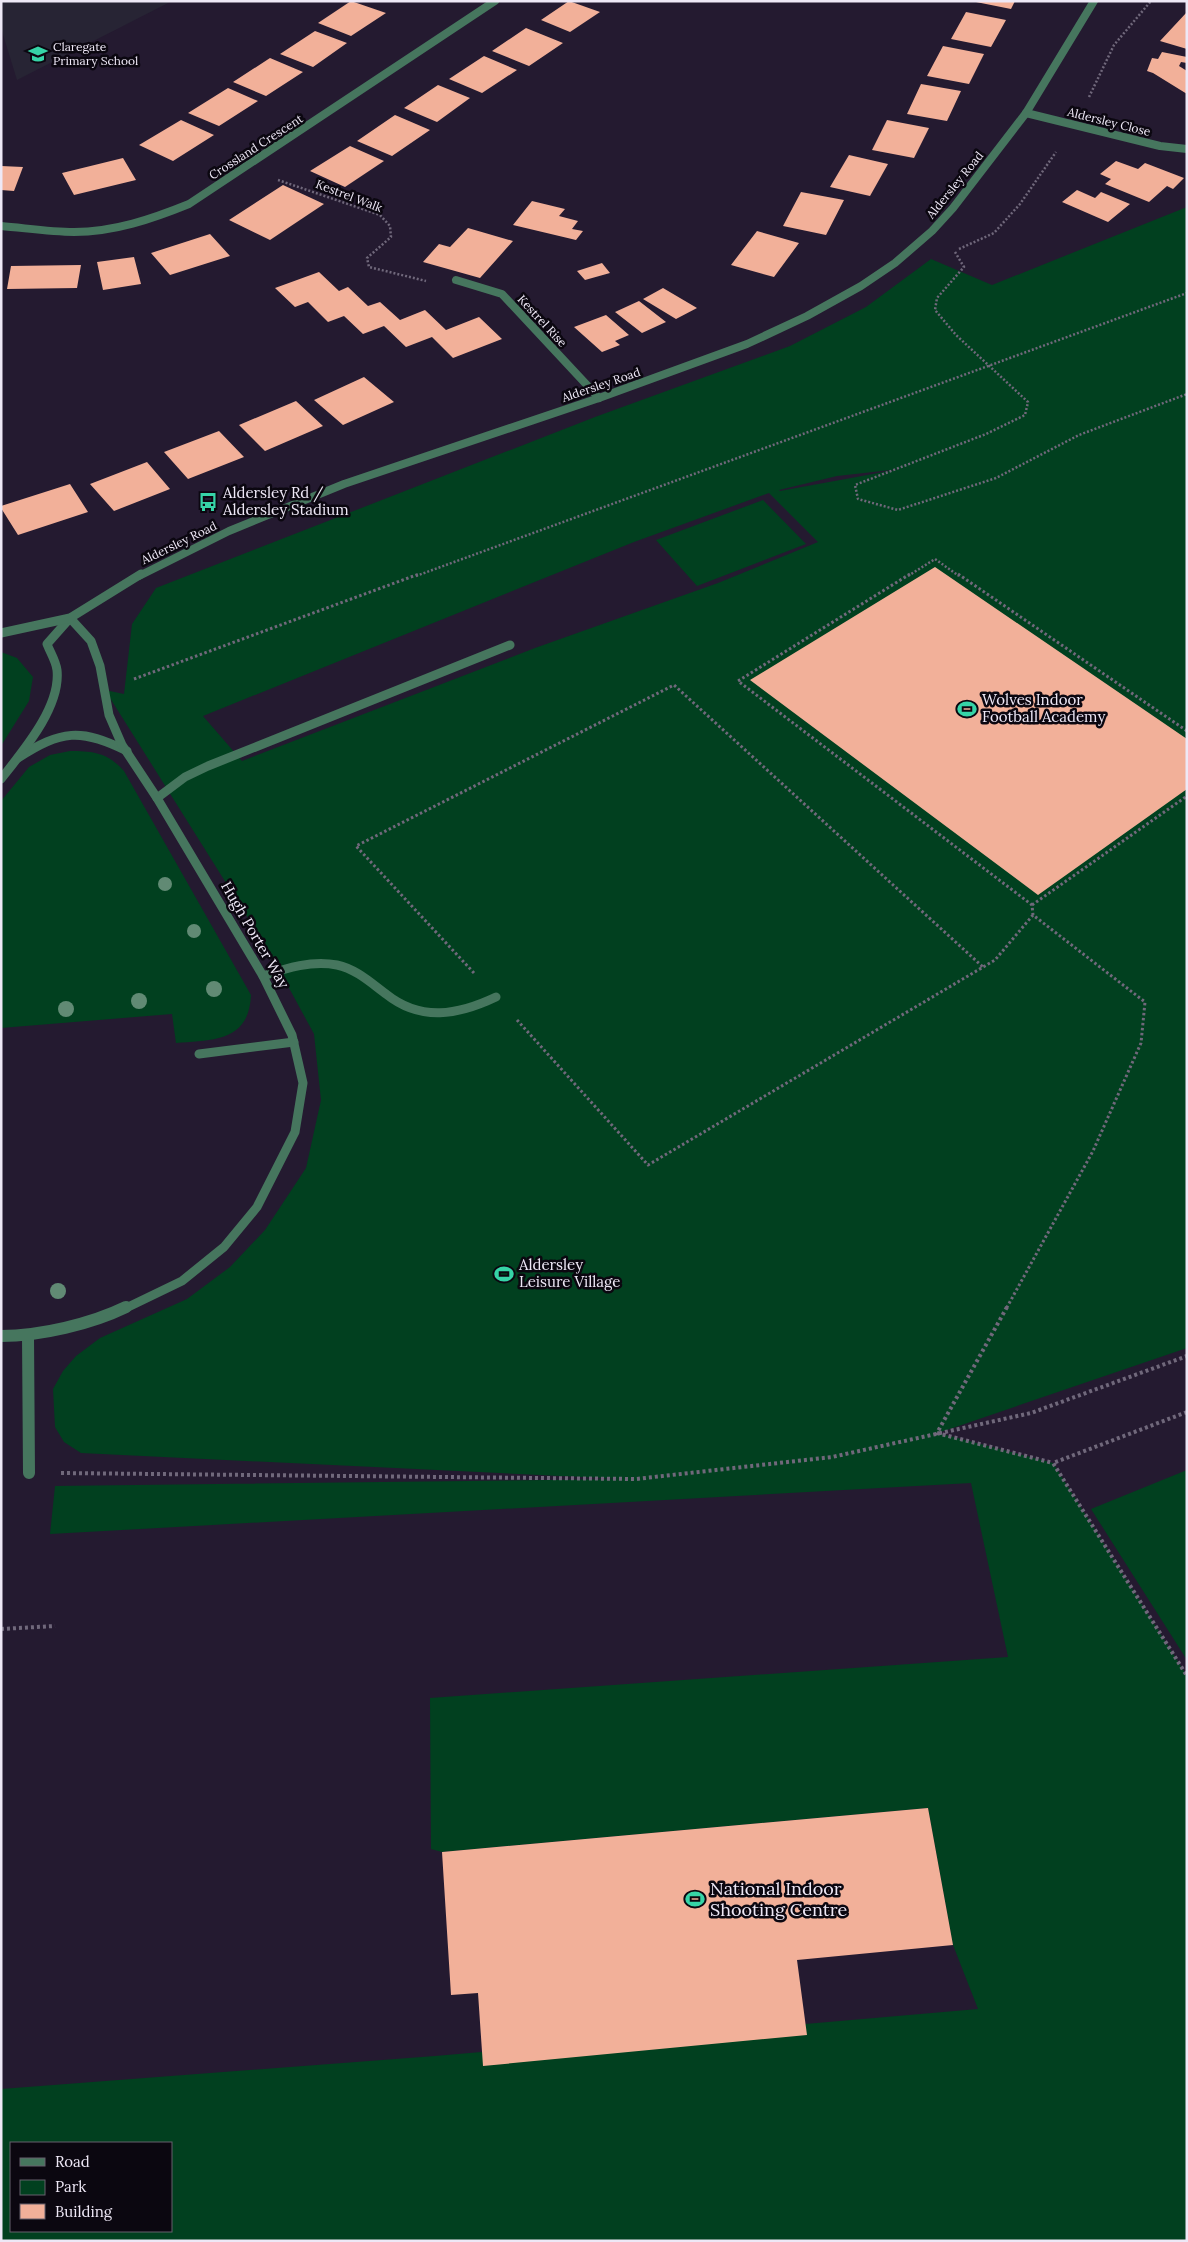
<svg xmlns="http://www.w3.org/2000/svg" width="1188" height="2242" font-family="Lora,serif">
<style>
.education{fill:#272434}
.green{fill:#01401f;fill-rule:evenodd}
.building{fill:#f2b099}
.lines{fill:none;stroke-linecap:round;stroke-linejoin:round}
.path-far2{stroke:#70687b;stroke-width:2.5;stroke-dasharray:2 2;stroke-linecap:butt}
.path-far1{stroke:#70687b;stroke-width:3;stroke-dasharray:2.5 2.5;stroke-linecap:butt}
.path{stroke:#70687b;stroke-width:4;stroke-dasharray:3 3;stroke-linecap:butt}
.service{stroke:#46765e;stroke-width:9}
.minor-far2{stroke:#46765e;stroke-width:8}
.minor-far1{stroke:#46765e;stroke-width:9}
.minor{stroke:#46765e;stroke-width:12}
.tertiary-far1{stroke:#46765e;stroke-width:8}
.tertiary{stroke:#46765e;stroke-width:9}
.tree{fill:#618a74}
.labels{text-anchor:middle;stroke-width:5;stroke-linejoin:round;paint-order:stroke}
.far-poi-label{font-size:12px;fill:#eee8f6;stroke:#0b0710;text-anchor:start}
.far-street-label{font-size:12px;fill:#eee8f6;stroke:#0b0710}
.poi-label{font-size:15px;fill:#eee8f6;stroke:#0b0710;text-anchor:start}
.street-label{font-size:15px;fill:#eee8f6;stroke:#0b0710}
.near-poi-label{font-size:18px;fill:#eee8f6;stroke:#0b0710;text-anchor:start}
</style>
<rect width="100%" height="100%" fill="#241a30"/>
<!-- education -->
<path class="education" d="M1,1H172L17,80L1,28Z"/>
<!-- green -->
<path class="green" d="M1187,207V1348L938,1433L1053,1463L1187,1676V2241H1V2089L435,2056L978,2009L953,1945L928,1808L442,1852L431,1849L430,1698L1008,1657L971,1483L50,1534L55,1486L624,1479L81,1453L64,1442L55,1427L53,1389L63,1371L76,1356L100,1338L187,1299L230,1267L265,1230L306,1168L321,1100L314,1034L270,953L105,690L124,694L132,624L156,588L595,417L790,346L866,307L931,259L992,285ZM900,469L780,491L779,490L837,476ZM769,493L818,542L718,583L535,648L242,761L203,716L634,542ZM11,2143H171V2231H11Z
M763,500L806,544L697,586L656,540Z
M1,652L17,658L33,677L29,701L1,746Z
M70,751C94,751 108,753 124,771L251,995C249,1042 213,1040 176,1043L172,1014L1,1028V801L29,767L50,755Z
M1187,1470V1660L1091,1509Z"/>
<!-- building -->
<path class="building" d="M351,1L386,13L351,36L318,23Z
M569,1L600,12L570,32L541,20Z
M971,1H1015L1011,9Z
M966,12L1006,20L991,47L951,39Z
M1187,12V49L1160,41Z
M526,28L563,43L529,66L492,51Z
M315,31L347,43L313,67L280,54Z
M943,46L984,54L969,84L927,76Z
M1162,52L1187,57V63L1181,62L1179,66L1187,71V94L1153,73L1147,71L1152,58L1158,59Z
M484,56L517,70L482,93L449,79Z
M270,58L303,72L266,96L233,82Z
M921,84L961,91L947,121L907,114Z
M438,85L470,98L437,122L404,108Z
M228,88L258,101L219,126L188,113Z
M395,115L430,130L392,156L357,141Z
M181,120L214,135L173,161L139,145Z
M887,120L929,128L914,158L872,150Z
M350,146L384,161L345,187L310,171Z
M849,155L888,164L870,196L830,187Z
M123,158L136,180L74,195L62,173Z
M1116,161L1138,169L1145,163L1184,178L1173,189L1167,186L1149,202L1105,184L1111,179L1100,174Z
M1,166L23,167L14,191L1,190Z
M283,185L324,204L270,240L229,220Z
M1077,190L1095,198L1101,192L1130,204L1108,222L1062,202Z
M801,192L844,200L826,235L783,226Z
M532,201L565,209L559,216L578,221L572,229L583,231L576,240L513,225Z
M468,228L513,241L480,278L423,262L439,244L450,247Z
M757,231L799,243L774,277L731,265Z
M210,234L230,256L170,275L151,253Z
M134,257L141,284L103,290L97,262Z
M602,263L610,273L585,280L577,271Z
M81,265L77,288L7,289L11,266Z
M319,272L339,291L348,287L368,306L380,302L400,320L425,310L446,330L479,317L502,339L453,358L432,337L406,347L384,326L363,334L344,316L328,322L308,302L295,307L275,288Z
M663,288L697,308L676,319L643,299Z
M639,301L666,322L642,333L615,312Z
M606,315L629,335L615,341L620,345L602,352L574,327Z
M364,377L394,402L343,425L314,400Z
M296,401L323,426L265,451L239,425Z
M219,431L244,457L188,479L164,452Z
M147,462L170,489L114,511L90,484Z
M70,484L88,512L18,535L1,508V506Z
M935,567L1187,739V789L1038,895L750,680Z
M928,1808L953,1945L797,1960L807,2035L483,2066L478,1993L451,1995L442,1852Z"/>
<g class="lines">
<!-- path-far2 -->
<path class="path-far2" d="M1089,97L1114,45L1151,1
M278,180L380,215L390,226L391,237L367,258L369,267L426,281
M959,249L994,233L1020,204L1056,152
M955,252L964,267L937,298L935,310L956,335L1028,402L1025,415L986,434L855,485L858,499L898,510L996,478L1079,435L1187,394
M416,576L1187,293
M908,576L935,559L959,576"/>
<!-- path-far1 -->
<path class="path-far1" d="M910,574L738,681L1032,905L1033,915L1145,1002L1141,1043L1093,1151L1006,1309
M958,574L1187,731
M134,679L419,574
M1032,905L1187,796
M474,973L356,846L674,685L983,967
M517,1020L648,1165L995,960L1033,915"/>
<!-- path -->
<path class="path" d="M1007,1307L937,1433L1053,1463
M1187,1412L1053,1463L1187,1676
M61,1473L636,1479L832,1457L1031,1413L1187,1356
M1,1629L55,1626"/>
<!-- service -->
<path class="service" d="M18,758C61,730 81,728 127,751
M157,798L185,777L208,766L510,645
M263,976C287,968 312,960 337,965C356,969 371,983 386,994C421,1022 458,1015 496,997
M199,1054L294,1042"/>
<!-- minor-far2 -->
<path class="minor-far2" d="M1026,113L1160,146L1187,149
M1,226C25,228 50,232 74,232C114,232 152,219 189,204L495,1
M456,280L502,294L599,398"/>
<!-- minor-far1 -->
<path class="minor-far1" d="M1,779C23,751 61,707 57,670C56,661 50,652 47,644L70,618L91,641L100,666L109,715L122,745L157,798L263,976L292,1035L303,1083L295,1132L257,1207L224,1247L182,1281L124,1309"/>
<!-- minor -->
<path class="minor" d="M1,1336C40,1336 91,1324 126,1307
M28,1336L29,1473"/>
<!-- tertiary-far1 -->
<path class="tertiary-far1" d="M139,576L229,531L344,484L599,398L747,344L807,316L861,286L895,263L932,231L953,208L1026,113L1094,1"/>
<!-- tertiary -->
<path class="tertiary" d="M1,633L70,618L141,574"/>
</g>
<!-- trees -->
<g class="tree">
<circle cx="165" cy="884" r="7"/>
<circle cx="194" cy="931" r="7"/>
<circle cx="214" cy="989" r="8"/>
<circle cx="139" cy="1001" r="8"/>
<circle cx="66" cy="1009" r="8"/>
<circle cx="58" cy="1291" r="8"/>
</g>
<!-- icons -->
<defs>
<g id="school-bare" transform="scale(1.5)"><path d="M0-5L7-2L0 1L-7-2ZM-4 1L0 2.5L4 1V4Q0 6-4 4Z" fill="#36d4a7" stroke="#0b0710" stroke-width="2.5" paint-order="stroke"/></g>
<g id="bus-bare" transform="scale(1.5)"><path d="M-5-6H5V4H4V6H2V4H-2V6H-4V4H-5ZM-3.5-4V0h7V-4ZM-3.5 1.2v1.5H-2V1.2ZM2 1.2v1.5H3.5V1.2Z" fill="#36d4a7" stroke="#0b0710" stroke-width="2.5" paint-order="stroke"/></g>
<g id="stadium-bare" transform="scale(1.5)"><path d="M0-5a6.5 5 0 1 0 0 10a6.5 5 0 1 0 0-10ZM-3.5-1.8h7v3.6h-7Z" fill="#36d4a7" stroke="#0b0710" stroke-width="2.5" paint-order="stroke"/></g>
</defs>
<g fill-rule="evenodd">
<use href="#school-bare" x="38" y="54"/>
<use href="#bus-bare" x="208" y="502"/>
<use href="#stadium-bare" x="967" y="709"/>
<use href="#stadium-bare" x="504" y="1274"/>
<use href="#stadium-bare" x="695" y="1899"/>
</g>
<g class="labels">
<!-- far-poi labels -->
<g class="far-poi-label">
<text x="53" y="51">Claregate<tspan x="53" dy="14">Primary School</tspan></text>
</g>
<!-- far-street labels -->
<g class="far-street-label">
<text transform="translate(1109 122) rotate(14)" y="4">Aldersley Close</text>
<text transform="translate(256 147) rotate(-33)" y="4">Crossland Crescent</text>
<text transform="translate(955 185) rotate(-51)" y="4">Aldersley Road</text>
<text transform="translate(349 196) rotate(21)" y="4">Kestrel Walk</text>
<text transform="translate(542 321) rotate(47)" y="4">Kestrel Rise</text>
<text transform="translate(601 385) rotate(-19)" y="4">Aldersley Road</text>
<text transform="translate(179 543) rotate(-26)" y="4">Aldersley Road</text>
</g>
<!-- poi labels -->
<g class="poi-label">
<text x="223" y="498">Aldersley Rd /<tspan x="223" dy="17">Aldersley Stadium</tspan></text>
<text x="982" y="705">Wolves Indoor<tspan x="982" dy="17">Football Academy</tspan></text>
<text x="519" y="1270">Aldersley<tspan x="519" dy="17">Leisure Village</tspan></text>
</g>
<!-- street labels -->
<g class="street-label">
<text transform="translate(255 935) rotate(60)" y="5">Hugh Porter Way</text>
</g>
<!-- near-poi labels -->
<g class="near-poi-label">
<text x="710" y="1895">National Indoor<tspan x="710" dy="21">Shooting Centre</tspan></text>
</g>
</g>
<!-- border -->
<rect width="1188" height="2242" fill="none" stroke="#eee8f6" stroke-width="5"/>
<!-- legend -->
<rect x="10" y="2142" width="162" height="90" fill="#0b0710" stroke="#66616c"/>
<rect x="20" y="2158" width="25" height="8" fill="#46765e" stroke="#66616c"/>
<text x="55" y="2167" font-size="15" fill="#eee8f6">Road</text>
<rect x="20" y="2180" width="25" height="15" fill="#01401f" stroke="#66616c"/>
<text x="55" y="2192" font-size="15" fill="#eee8f6">Park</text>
<rect x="20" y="2204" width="25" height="15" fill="#f2b099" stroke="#66616c"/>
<text x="55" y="2217" font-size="15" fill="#eee8f6">Building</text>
</svg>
